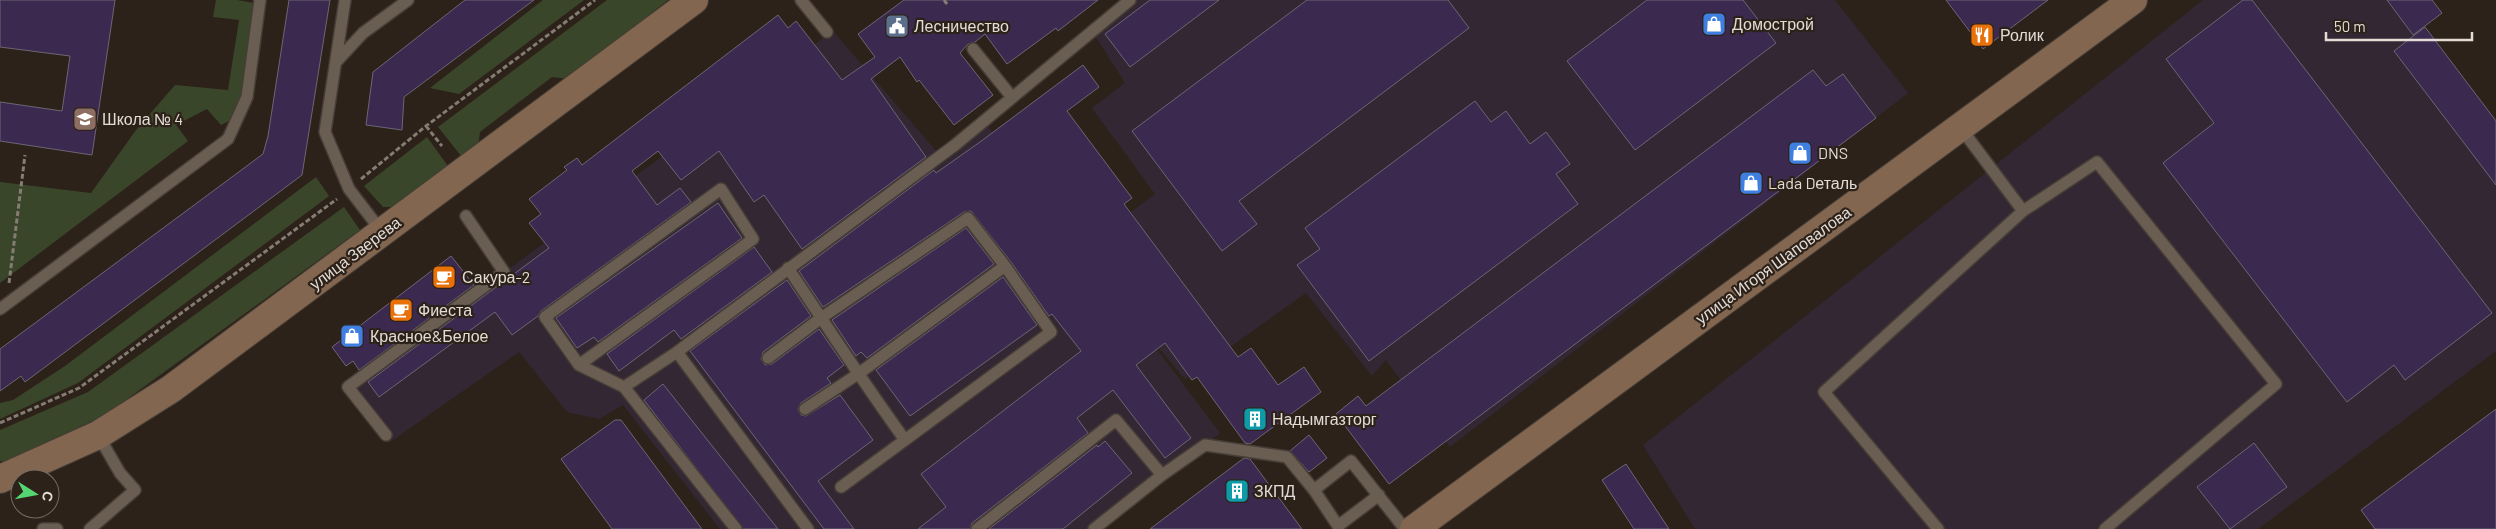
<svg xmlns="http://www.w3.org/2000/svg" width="2496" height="529" font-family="Barlow,sans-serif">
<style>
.industrial{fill:#342734}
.green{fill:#3a462a}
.building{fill:#3c2950;stroke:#6c6674}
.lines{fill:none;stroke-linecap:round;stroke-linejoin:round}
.lane-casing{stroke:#463e36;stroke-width:14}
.secondary-casing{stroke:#463e36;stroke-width:30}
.path{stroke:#857c74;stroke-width:3;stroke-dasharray:5 2.5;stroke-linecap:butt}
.lane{stroke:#6a5e53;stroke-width:11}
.secondary{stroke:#826650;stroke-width:28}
.labels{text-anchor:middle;stroke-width:4.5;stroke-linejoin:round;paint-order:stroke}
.poi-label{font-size:16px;fill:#e3dcd5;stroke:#2d2219;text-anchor:start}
.street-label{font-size:16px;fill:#e3dcd5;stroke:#2d2219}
</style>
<rect width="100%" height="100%" fill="#2d2219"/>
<!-- industrial -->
<path class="industrial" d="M1136,0H1835L1908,93L1450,447L1386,360L1372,376L1306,293L1185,379L1131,315L1220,433L1098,529H720L623,405L599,419L567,412L519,352L390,442L348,387L833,31L944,160L988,126L1081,249L1155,194L1092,108L1125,83L1094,34Z
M2203,0H2432L2442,13L2424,27L2496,121V351L2258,529H1695L1643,445Z"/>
<!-- green -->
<path class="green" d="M216,0H237L259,4L249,75L235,118L221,125L207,109L176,125L188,141L0,283V182L91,193L136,130L175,85L228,90L239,20L213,17Z
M543,0H584L459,94L430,88Z
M607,0H668L569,79L552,77L480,132L478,147L462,157L438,127Z
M427,137L448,166L393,207H383L364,186Z
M316,177L329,196L78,383L0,419V403L13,400L65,366Z
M344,207L360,230L105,415L7,461H0V430L88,392Z"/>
<!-- building -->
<path class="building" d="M0,0H115L92,155L0,141V102L62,111L70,56L0,47Z
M289,0H330L302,175L25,382L21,376L0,391V349L263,154L268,136Z
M465,0H534L404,97L402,130L366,125L373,72Z
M904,0H1098L1058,31L1056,28L1007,64L985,34L975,42L968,44L960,53L993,95L954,125L919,80L917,82L900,57L871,79L926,157L802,249L764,195L754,202L719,151L681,180L658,151L632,171L657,205L680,188L691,202L541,311L538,316L512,335L495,312L379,397L368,382L549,248L529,223L541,214L529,199L567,170L564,167L577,158L582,165L778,15L788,28L796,21L842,80L875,57L858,34Z
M1150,0H1219L1130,67L1105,34Z
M1307,0H1448L1469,28L1239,201L1257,224L1222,251L1132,131Z
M1647,0H1743L1776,43L1635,150L1567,61Z
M1946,0H2048L1983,49Z
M2243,0H2252L2492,313L2405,380L2394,365L2347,402L2163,163L2214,123L2166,59Z
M2387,0H2432L2442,13L2413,35Z
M2425,27L2496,121V185L2394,51Z
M1083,65L1099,87L1067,111L1132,198L1124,204L1238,357L1251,348L1278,385L1304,367L1321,392L1250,444L1245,443L1197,377L1192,380L1165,343L1136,365L1191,438L1165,458L1113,390L1077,418L1088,433L972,523L970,529H918L946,507L921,474L1081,351L1052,314L1049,316L1011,262L971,211L964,212L823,307L799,271L934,170L936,173L980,142Z
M1813,70L1826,86L1843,74L1876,118L1389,484L1336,414L1358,396L1366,406Z
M1475,101L1491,122L1506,111L1530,144L1546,132L1570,164L1556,174L1578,204L1369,361L1297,265L1320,249L1305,228Z
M718,203L742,238L598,342L594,337L577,348L556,318Z
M966,228L994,264L867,358L861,352L856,356L832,320Z
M754,247L772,272L681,339L674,330L619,371L607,354Z
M451,256L474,285L359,370L353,361L346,366L332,347Z
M1003,277L1037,325L910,416L876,370Z
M787,280L811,316L763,352L761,359L765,365L772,364L819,329L844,365L827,378L831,383L801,403L798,409L801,415L806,416L840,395L873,440L818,481L854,529H824L690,351Z
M663,384L778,529H743L644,400Z
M2496,409V529H2375L2361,510Z
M615,420H621L702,529H612L561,459Z
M1309,435L1327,458L1309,472L1290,451Z
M1105,441L1132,473L1063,529H989L1097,445L1098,447Z
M2254,443L2287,487L2230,529L2197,487Z
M1244,458L1250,459L1302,529H1150Z
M1626,464L1669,529H1634L1602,480Z"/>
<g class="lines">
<!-- lane casing -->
<g class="lane-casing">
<path id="lane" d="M345,0L325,132L349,189L382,232
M801,0L827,32
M973,49L1011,96
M336,62L363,33L408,0
M1960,127L2023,211
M0,309L228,139L247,97L260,0
M768,358L821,318L968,218L1005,266L1051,332L905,440C864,384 827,326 788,268
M579,365L753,239L721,189L545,317L579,365L624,387L736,529
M624,387L677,352
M805,409L858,374L1005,266
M386,435L348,387L504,272L466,216
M841,487L905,440
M1314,490L1338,526L1379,495
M43,529H57
M90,529L135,490L120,473L98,435
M808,529L677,352L955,145L1130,0
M977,529L1116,420L1162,475L1205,445L1287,457L1314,490L1351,461L1405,529
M1094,529L1162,475
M1938,529L1824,392L2023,211L2097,162L2276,384L2105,529"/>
</g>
<!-- secondary casing -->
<g class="secondary-casing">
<path id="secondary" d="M0,479L98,435L171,389L694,0
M1414,529L2133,0"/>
</g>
<!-- path -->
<path class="path" d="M944,0L947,4
M426,126L442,146
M361,179L426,126L595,0
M9,283L25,155
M0,423L79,388L337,199"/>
<!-- lane -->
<use href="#lane" class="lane"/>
<!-- secondary -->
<use href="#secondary" class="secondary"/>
</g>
<!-- icons -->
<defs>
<g id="shop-square" transform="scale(1.25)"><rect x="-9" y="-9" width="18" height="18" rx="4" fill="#3f7fe0" stroke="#2d2219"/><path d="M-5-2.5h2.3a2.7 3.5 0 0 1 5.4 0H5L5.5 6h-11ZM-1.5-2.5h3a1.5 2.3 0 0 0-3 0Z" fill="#fff"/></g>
<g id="civic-square" transform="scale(1.25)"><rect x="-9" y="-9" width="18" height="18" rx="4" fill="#5c6f8a" stroke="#2d2219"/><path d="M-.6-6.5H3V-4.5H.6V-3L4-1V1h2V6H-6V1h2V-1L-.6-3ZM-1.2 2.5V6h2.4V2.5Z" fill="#fff"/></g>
<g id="restaurant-square" transform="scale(1.25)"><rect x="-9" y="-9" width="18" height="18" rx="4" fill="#e8710a" stroke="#2d2219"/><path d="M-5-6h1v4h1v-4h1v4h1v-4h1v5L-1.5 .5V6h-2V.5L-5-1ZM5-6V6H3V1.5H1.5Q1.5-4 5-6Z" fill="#fff"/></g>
<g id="school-square" transform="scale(1.25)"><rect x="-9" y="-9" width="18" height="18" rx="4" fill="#8d6e63" stroke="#2d2219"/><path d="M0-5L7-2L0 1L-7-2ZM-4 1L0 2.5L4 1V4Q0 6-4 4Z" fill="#fff"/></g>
<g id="cafe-square" transform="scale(1.25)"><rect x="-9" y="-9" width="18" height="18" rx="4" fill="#e8710a" stroke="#2d2219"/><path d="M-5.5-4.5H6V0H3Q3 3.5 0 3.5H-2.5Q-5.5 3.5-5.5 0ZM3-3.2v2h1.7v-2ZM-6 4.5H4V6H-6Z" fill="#fff"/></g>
<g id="building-square" transform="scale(1.25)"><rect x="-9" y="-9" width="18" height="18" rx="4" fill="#0f9aa8" stroke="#2d2219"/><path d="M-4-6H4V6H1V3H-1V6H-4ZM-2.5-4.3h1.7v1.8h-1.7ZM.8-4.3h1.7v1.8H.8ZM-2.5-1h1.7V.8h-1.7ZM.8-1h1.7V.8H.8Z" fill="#fff"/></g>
</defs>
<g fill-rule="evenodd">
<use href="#shop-square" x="1714" y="24"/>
<use href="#civic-square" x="897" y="26"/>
<use href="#restaurant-square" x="1982" y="35"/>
<use href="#school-square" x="85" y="119"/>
<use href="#shop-square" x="1800" y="153"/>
<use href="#shop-square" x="1751" y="183"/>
<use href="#cafe-square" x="444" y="277"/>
<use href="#cafe-square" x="401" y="310"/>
<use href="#shop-square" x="352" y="336"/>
<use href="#building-square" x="1255" y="419"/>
<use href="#building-square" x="1237" y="491"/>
</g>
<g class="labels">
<!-- poi labels -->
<g class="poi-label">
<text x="1732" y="30">Домострой</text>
<text x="914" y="32">Лесничество</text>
<text x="2000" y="41">Ролик</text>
<text x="102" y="125">Школа № 4</text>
<text x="1818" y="159">DNS</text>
<text x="1768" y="189">Lada Dеталь</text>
<text x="462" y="283">Сакура-2</text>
<text x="418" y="316">Фиеста</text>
<text x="370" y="342">Красное&amp;Белое</text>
<text x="1272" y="425">Надымгазторг</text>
<text x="1254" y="497">ЗКПД</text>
</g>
<!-- street labels -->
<g class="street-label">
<text transform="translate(355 253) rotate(-37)" y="6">улица Зверева</text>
<text transform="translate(1773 265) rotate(-36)" y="6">улица Игоря Шаповалова</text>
</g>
</g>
<!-- north arrow -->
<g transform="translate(35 494) rotate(101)"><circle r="24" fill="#2d2219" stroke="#766c64"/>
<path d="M0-4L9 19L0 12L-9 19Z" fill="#54d672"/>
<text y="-8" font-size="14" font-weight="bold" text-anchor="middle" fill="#e3dcd5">С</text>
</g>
<!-- scale -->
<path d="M2326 32v8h146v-8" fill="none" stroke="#e3dcd5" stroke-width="2.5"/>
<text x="2334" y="32" font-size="15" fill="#e3dcd5" stroke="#2d2219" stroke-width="4" paint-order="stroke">50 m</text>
</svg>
